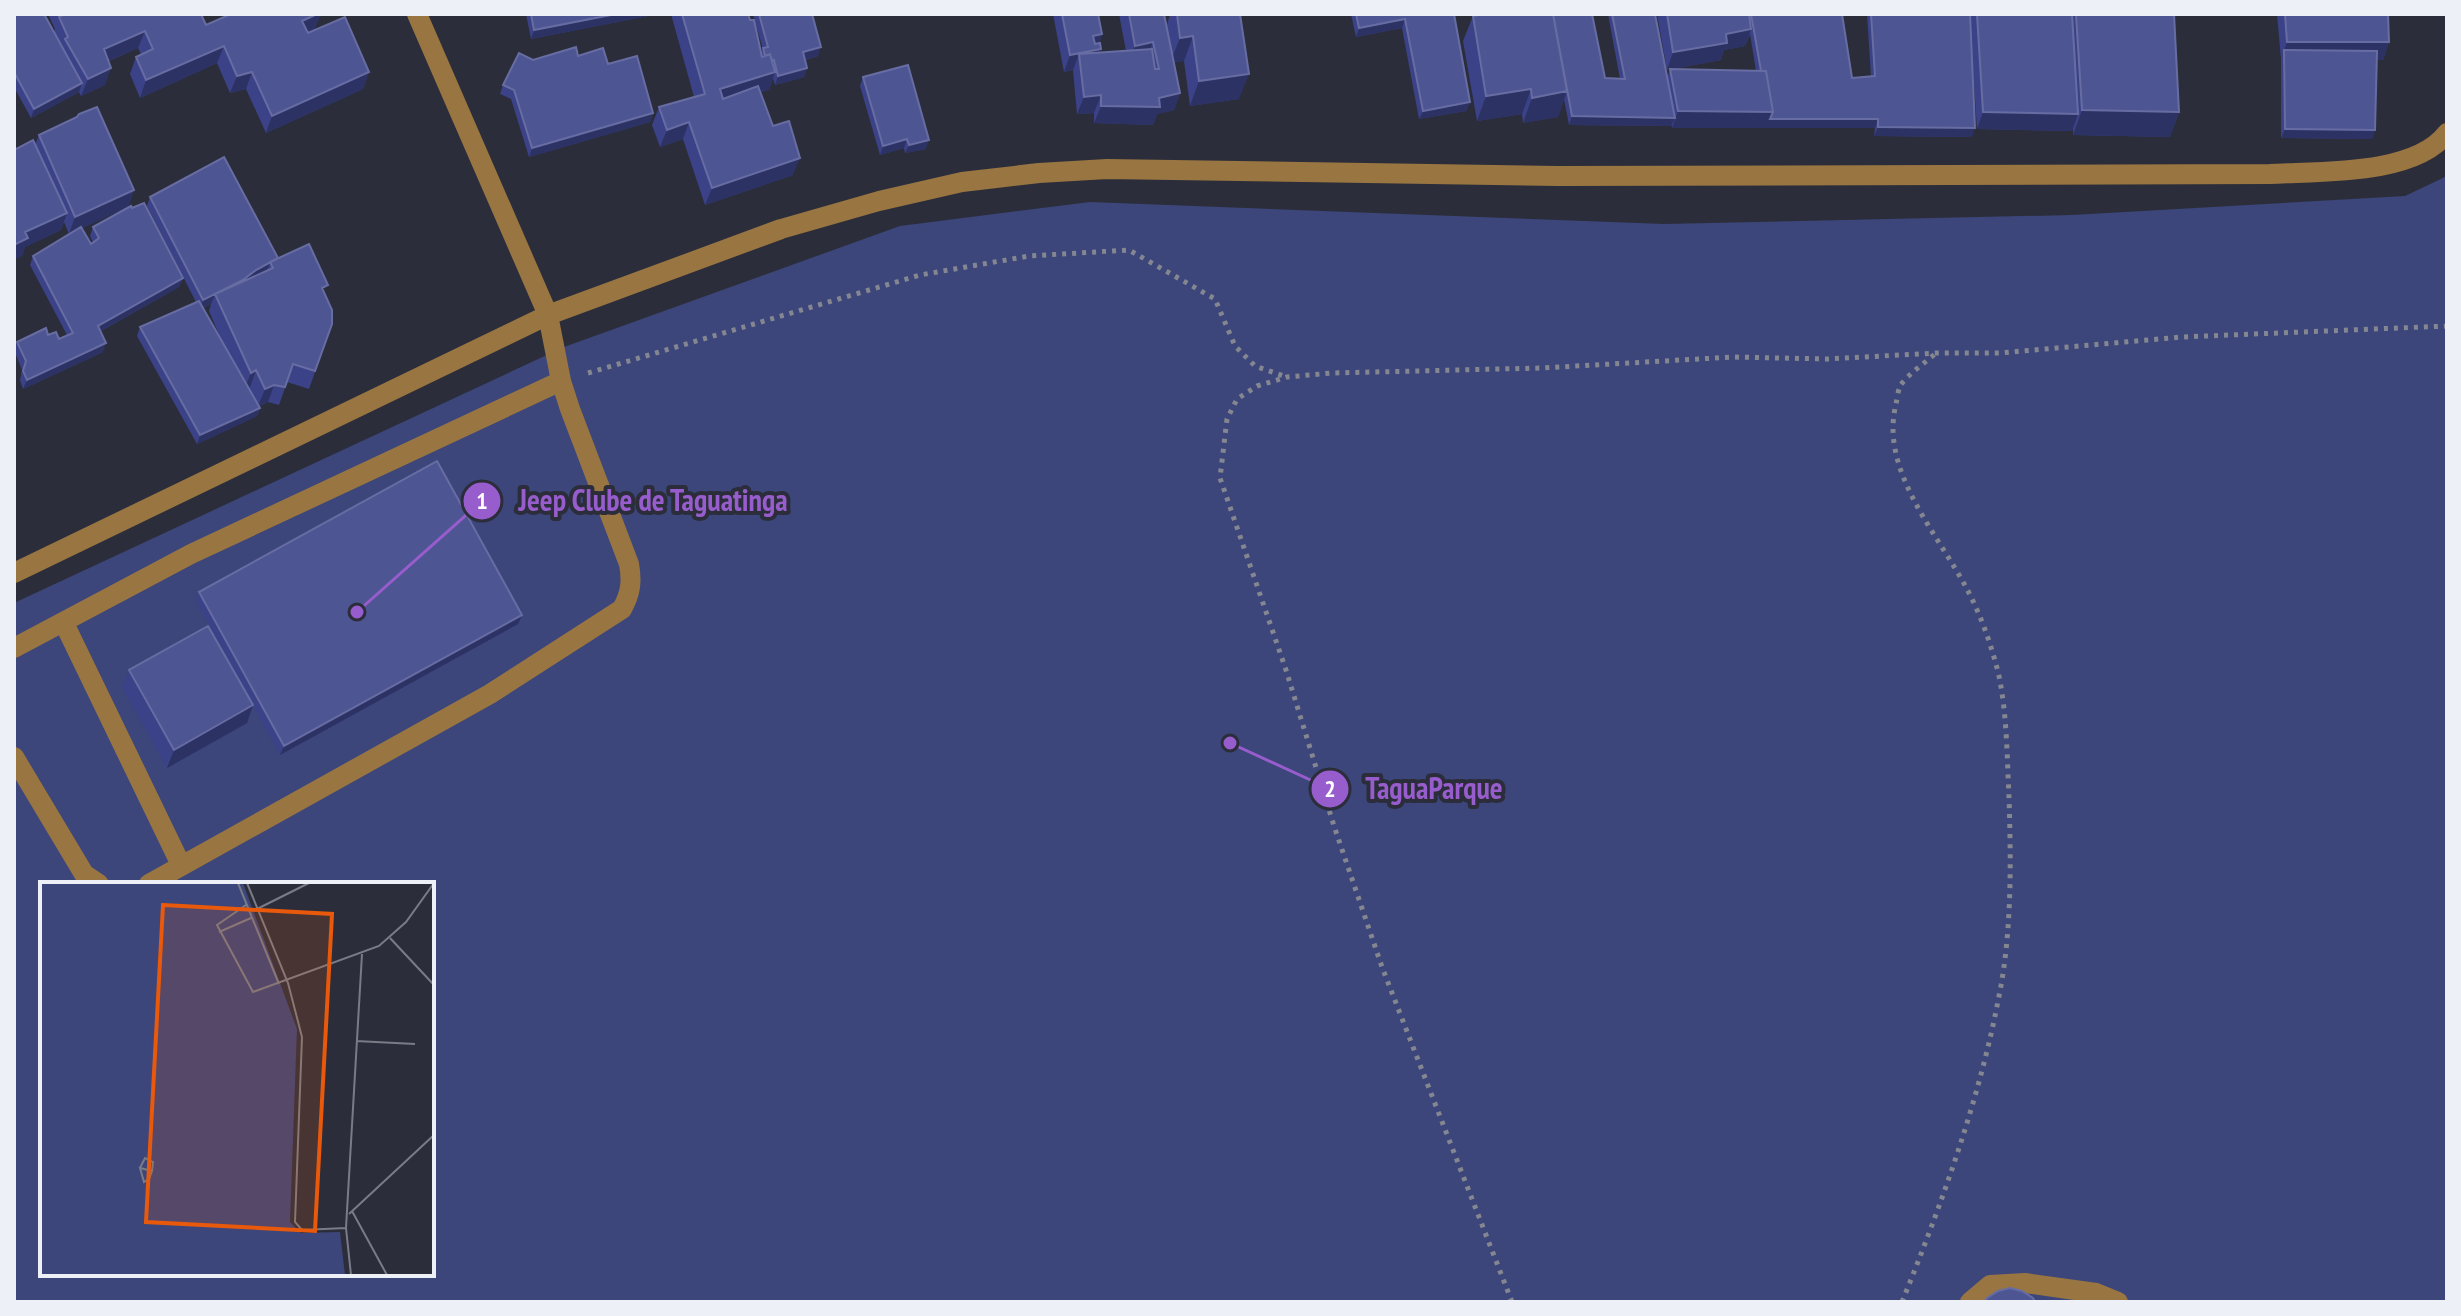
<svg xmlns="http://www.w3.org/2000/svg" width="2461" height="1316" font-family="'PT Sans Narrow',sans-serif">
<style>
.green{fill:#3c467a;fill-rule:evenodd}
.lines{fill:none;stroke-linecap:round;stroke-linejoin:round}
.path{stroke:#848791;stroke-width:5;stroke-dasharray:4 6;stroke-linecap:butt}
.minor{stroke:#997542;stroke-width:20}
.wall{fill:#3b4287;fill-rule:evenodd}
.shaded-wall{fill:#2c3263}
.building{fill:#4e5593;stroke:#676da3;stroke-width:2}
.inset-road{fill:none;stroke:#797c86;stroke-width:2}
.view{fill:#e8590c;fill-opacity:0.15;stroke:#e8590c;stroke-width:4}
.inset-edge{fill:none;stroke:#eef0f8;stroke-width:4}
.leader{fill:none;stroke:#985dcd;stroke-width:3}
.callout-dot{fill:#985dcd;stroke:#2b2e3a;stroke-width:3}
.mark-label{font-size:24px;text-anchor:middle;font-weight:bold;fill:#fff}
.callout-label{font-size:30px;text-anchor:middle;font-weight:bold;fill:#985dcd;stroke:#2b2e3a;stroke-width:8;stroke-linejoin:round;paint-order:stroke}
</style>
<rect width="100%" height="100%" fill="#2b2e3a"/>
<!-- green -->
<path class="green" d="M2447,176V1302H14V603L564,347L900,226L1090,202L1664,224L2072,215L2405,196ZM42,884H432V1274H42Z"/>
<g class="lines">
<!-- path -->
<path class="path" d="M588,373L920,275L1029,256L1129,250L1215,299L1235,346L1255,366L1284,376
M1512,1302L1382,967L1334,826L1286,670L1220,478L1227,419L1237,399L1257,386L1287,377L1332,373L1542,368L1733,357L1827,359L1937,353H2000L2182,337L2447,326
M1902,1302C1942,1203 1979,1101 1999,996C2012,932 2011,862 2009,797C2007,757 2007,715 1999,676C1992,647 1982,618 1968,591C1939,535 1879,471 1896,404C1897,399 1898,391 1900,386C1908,374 1925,363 1936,353"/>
<!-- minor -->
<path class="minor" d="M14,573L548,315L781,229L879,201L962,182L1039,173L1107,169L1558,176L2270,174C2319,171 2414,176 2447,133
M64,623L181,865
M14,648L191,554L561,381
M14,757L84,874L99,884
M149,884L490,694L622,609C631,593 632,581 629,564L570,409L561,381L548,315L417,14
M1970,1302L1990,1285L2025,1283L2096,1293L2118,1302"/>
</g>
<!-- wall -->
<path class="wall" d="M14,14L54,32L55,29L48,14H201L206,25L315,29L369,72L363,89L266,133L246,89L230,93L217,63L140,98L130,74L136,57L141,54L138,48L109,61L105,85L81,96L79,92L31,118L14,87Z
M526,14H658L531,39Z
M671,14H748L761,54L763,49L753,14H812L818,56L805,60L807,68L804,77L775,85L773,78L769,90L760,92L793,175L705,205L683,139L660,147L652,125L659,107L694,97Z
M1053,14H1098L1102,34L1099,44L1101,49L1100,53L1126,51L1119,14H1164L1167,25L1170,14H1240L1239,99L1190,106L1184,61L1174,62L1180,93L1174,110L1157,114L1153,125L1094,123V113L1077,114L1073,70L1064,72Z
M1351,14H1454L1470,102L1466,111L1419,119L1402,28L1356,37Z
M1608,14H1655L1667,78L1670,69L1756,71L1750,34L1745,46L1724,50L1721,60L1667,70L1657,14H1842L1852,78L1871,76L1867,14H2174L2179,112L2170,137L2073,135V128L2072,131L1977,129L1972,53V137L1874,136L1875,128H1672V126L1569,125L1564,99L1558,117L1523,123L1522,114L1477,121L1463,41L1473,16L1605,78L1620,79Z
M2277,14H2388L2389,42L2383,60H2377L2375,130L2372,139L2281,138V59Z
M578,56L608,64L653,113L650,122L529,157L511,99L500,94L503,85L533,60Z
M863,77L926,149L905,153L904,148L880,155L860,86Z
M39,135L134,190L128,207L82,228L91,244L93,242L90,236L93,227L183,278L179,287L101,331L103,352L23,389L20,380L22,370L14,350L17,342L48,335L59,339L67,335L30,265L33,256L69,234L64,222L61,230L25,247L22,256L14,259V150L35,145Z
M150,197L278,258L325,294L332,324L309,389L287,382L279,405L268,402L259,406L260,408L257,416L197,444L137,336L140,327L196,302L147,206ZM211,304L209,311L221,339L203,308Z
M199,592L522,615L518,624L280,755L253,706L247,723L167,768L122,687L129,670L250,700L196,601Z"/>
<!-- shaded-wall -->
<path class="shaded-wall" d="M317,14H321L315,29L296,38L302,21Z
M616,14H658L531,39L534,30Z
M1405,19L1402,28L1356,37L1359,28Z
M1751,29L1745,46L1724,50L1721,60L1667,70L1673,52L1726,34Z
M145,31L138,48L97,66L104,49Z
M1102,34L1097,50L1101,49L1095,66L1079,54L1073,70L1064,72L1070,55L1093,36Z
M1193,36L1184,61L1170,63L1180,38Z
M1153,42L1146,59L1129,63L1135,46Z
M2287,42H2389L2383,60L2284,59V50L2281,59Z
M224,46L217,63L140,98L146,80Z
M821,47L818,56L799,61L803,52Z
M111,68L105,85L81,96L88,79Z
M807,68L804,77L775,85L778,76Z
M252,72L246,89L230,93L237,76Z
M369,72L363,89L266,133L272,116Z
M775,72L769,90L714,106L720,89Z
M1249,74L1239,99L1190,106L1199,81Z
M82,83L79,92L31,118L34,109Z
M1531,89L1522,114L1477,121L1486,96Z
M1567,91L1558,117L1523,123L1532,98Z
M1180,93L1174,110L1157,114L1153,125L1094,123L1101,106L1159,98Z
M1101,95L1094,113L1077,114L1084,97Z
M1470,102L1466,111L1419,119L1423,111Z
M2082,110L2179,112L2170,137L2073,135Z
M1678,111L1773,112L1878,119L1875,128H1672Z
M1983,112L2078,114L2072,131L1977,129Z
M653,113L650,122L529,157L532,148Z
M1572,116L1675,118L1671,126L1569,125Z
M689,122L683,139L660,147L667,130Z
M1878,127L1975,128L1972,137L1874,136Z
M2285,129L2375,130L2372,139L2281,138Z
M907,139L904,148L880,155L883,146Z
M929,140L926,149L905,153L909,145Z
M800,158L793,175L705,205L712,188Z
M134,190L128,207L69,234L75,217Z
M67,213L61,230L25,247L22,256L14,259V245L25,232Z
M270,263L266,272L218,300L256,270Z
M183,278L179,287L95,334L98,326Z
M215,295L211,304L200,309L203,300Z
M106,343L103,352L23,389L27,380Z
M256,370L250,387L244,390L251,373Z
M274,385L268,402L258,406L265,389Z
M260,408L257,416L197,444L200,435Z
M522,615L518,624L280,755L284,746Z
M253,705L247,723L167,768L174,750Z"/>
<!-- building -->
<path class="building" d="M14,14H44L82,83L34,109L14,72Z
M62,14H201L206,25L231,14H317L302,21L308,33L345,17L369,72L272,116L252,72L237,76L224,46L146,80L136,57L153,49L145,31L104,49L111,68L88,79L65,39L68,37L59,17L63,15Z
M531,14H616L534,30Z
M682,14H748L750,20H754L762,57L770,54L775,72L720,89L723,99L758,86L773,126L789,121L800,158L712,188L689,122L667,130L659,107L705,94Z
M759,14H812L821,47L803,52L807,68L778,76L774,60L772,61L770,54L765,56L763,48L768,47Z
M1062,14H1098L1102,34L1093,36L1095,44L1100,43L1101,49L1070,55Z
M1129,14H1164L1180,93L1159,98L1160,107L1101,106V95L1084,97L1079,54L1152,49L1155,69H1159L1153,42L1135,46Z
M1177,14H1240L1249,74L1199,81L1193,36L1180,38Z
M1356,14H1454L1470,102L1423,111L1405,19L1359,28Z
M1484,14H1553L1567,91L1532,98L1531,89L1486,96L1473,16Z
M1553,14H1592L1605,78L1625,79L1612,14H1655L1675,118L1572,116Z
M1667,14H1749L1751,29L1726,34L1727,43L1673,52Z
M1751,14H1842L1852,78L1875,76L1871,14H1970L1975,128L1878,127V119H1770L1773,112L1766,71H1761Z
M1977,14H2072L2078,114L1983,112Z
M2076,14H2174L2179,112L2082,110Z
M2285,14H2388L2389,42H2287Z
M576,47L578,56L603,48L608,64L637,56L653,113L532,148L514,90L503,85L519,53L533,60Z
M2284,50L2377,51L2375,130L2285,129Z
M908,65L929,140L909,145L907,139L883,146L863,77Z
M1670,69L1766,71L1773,112L1678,111Z
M97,107L134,190L75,217L39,135L77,117L79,114Z
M33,140L67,213L25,232L28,238L14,245V150Z
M224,157L278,258L256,270L243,280L203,300L150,197Z
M144,203L183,278L98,326L106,343L27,380L23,371L26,361L17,342L46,328L48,335L56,332L59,339L73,333L33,256L81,227L91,244L99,238L93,227L131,206L132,208Z
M309,244L328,285L322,288L332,310V324L315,371L293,364L285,387L274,385L265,389L256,370L251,373L215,294L273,268L270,262Z
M199,301L260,408L200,435L140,327Z
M437,461L522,615L284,746L199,592Z
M208,626L253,705L174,750L129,670Z
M2010,1288L2022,1291L2033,1298L2035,1302H1984L1987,1298L1998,1291Z"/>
<!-- overview -->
<g transform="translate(40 882)">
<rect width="394" height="394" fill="#2b2e3a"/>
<path d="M0,1H203L257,147L250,340L261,351L300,350L305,393H0Z" fill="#3c467a"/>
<path class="inset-road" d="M198,1L239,102M207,1L248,101L262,155L255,340L262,348L306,346M206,23L177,43L213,110L339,64L366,40L394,1M217,27L269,1M179,50L211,36M350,56L394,103M316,159L375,162M100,286L105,276L113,280L112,289L109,297L104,300L100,286L112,289M312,329L347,393M309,332L394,253M311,393L306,346L322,72"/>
<path class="view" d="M123,23L292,32L275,349L106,340Z"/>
<rect width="394" height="394" class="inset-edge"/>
</g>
<!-- callouts -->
<path class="leader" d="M357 612L482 501M1230 743L1330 789"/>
<g class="callout-dot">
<circle cx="357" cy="612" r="8"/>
<circle cx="1230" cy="743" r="8"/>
<circle cx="482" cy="501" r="20"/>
<circle cx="1330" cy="789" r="20"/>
</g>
<g class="mark-label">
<text x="482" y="509">1</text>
<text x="1330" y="797">2</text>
</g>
<g class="callout-label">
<text x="653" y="511">Jeep Clube de Taguatinga</text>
<text x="1434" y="799">TaguaParque</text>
</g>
<!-- border -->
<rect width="2461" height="1316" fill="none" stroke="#eef0f8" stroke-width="32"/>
</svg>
